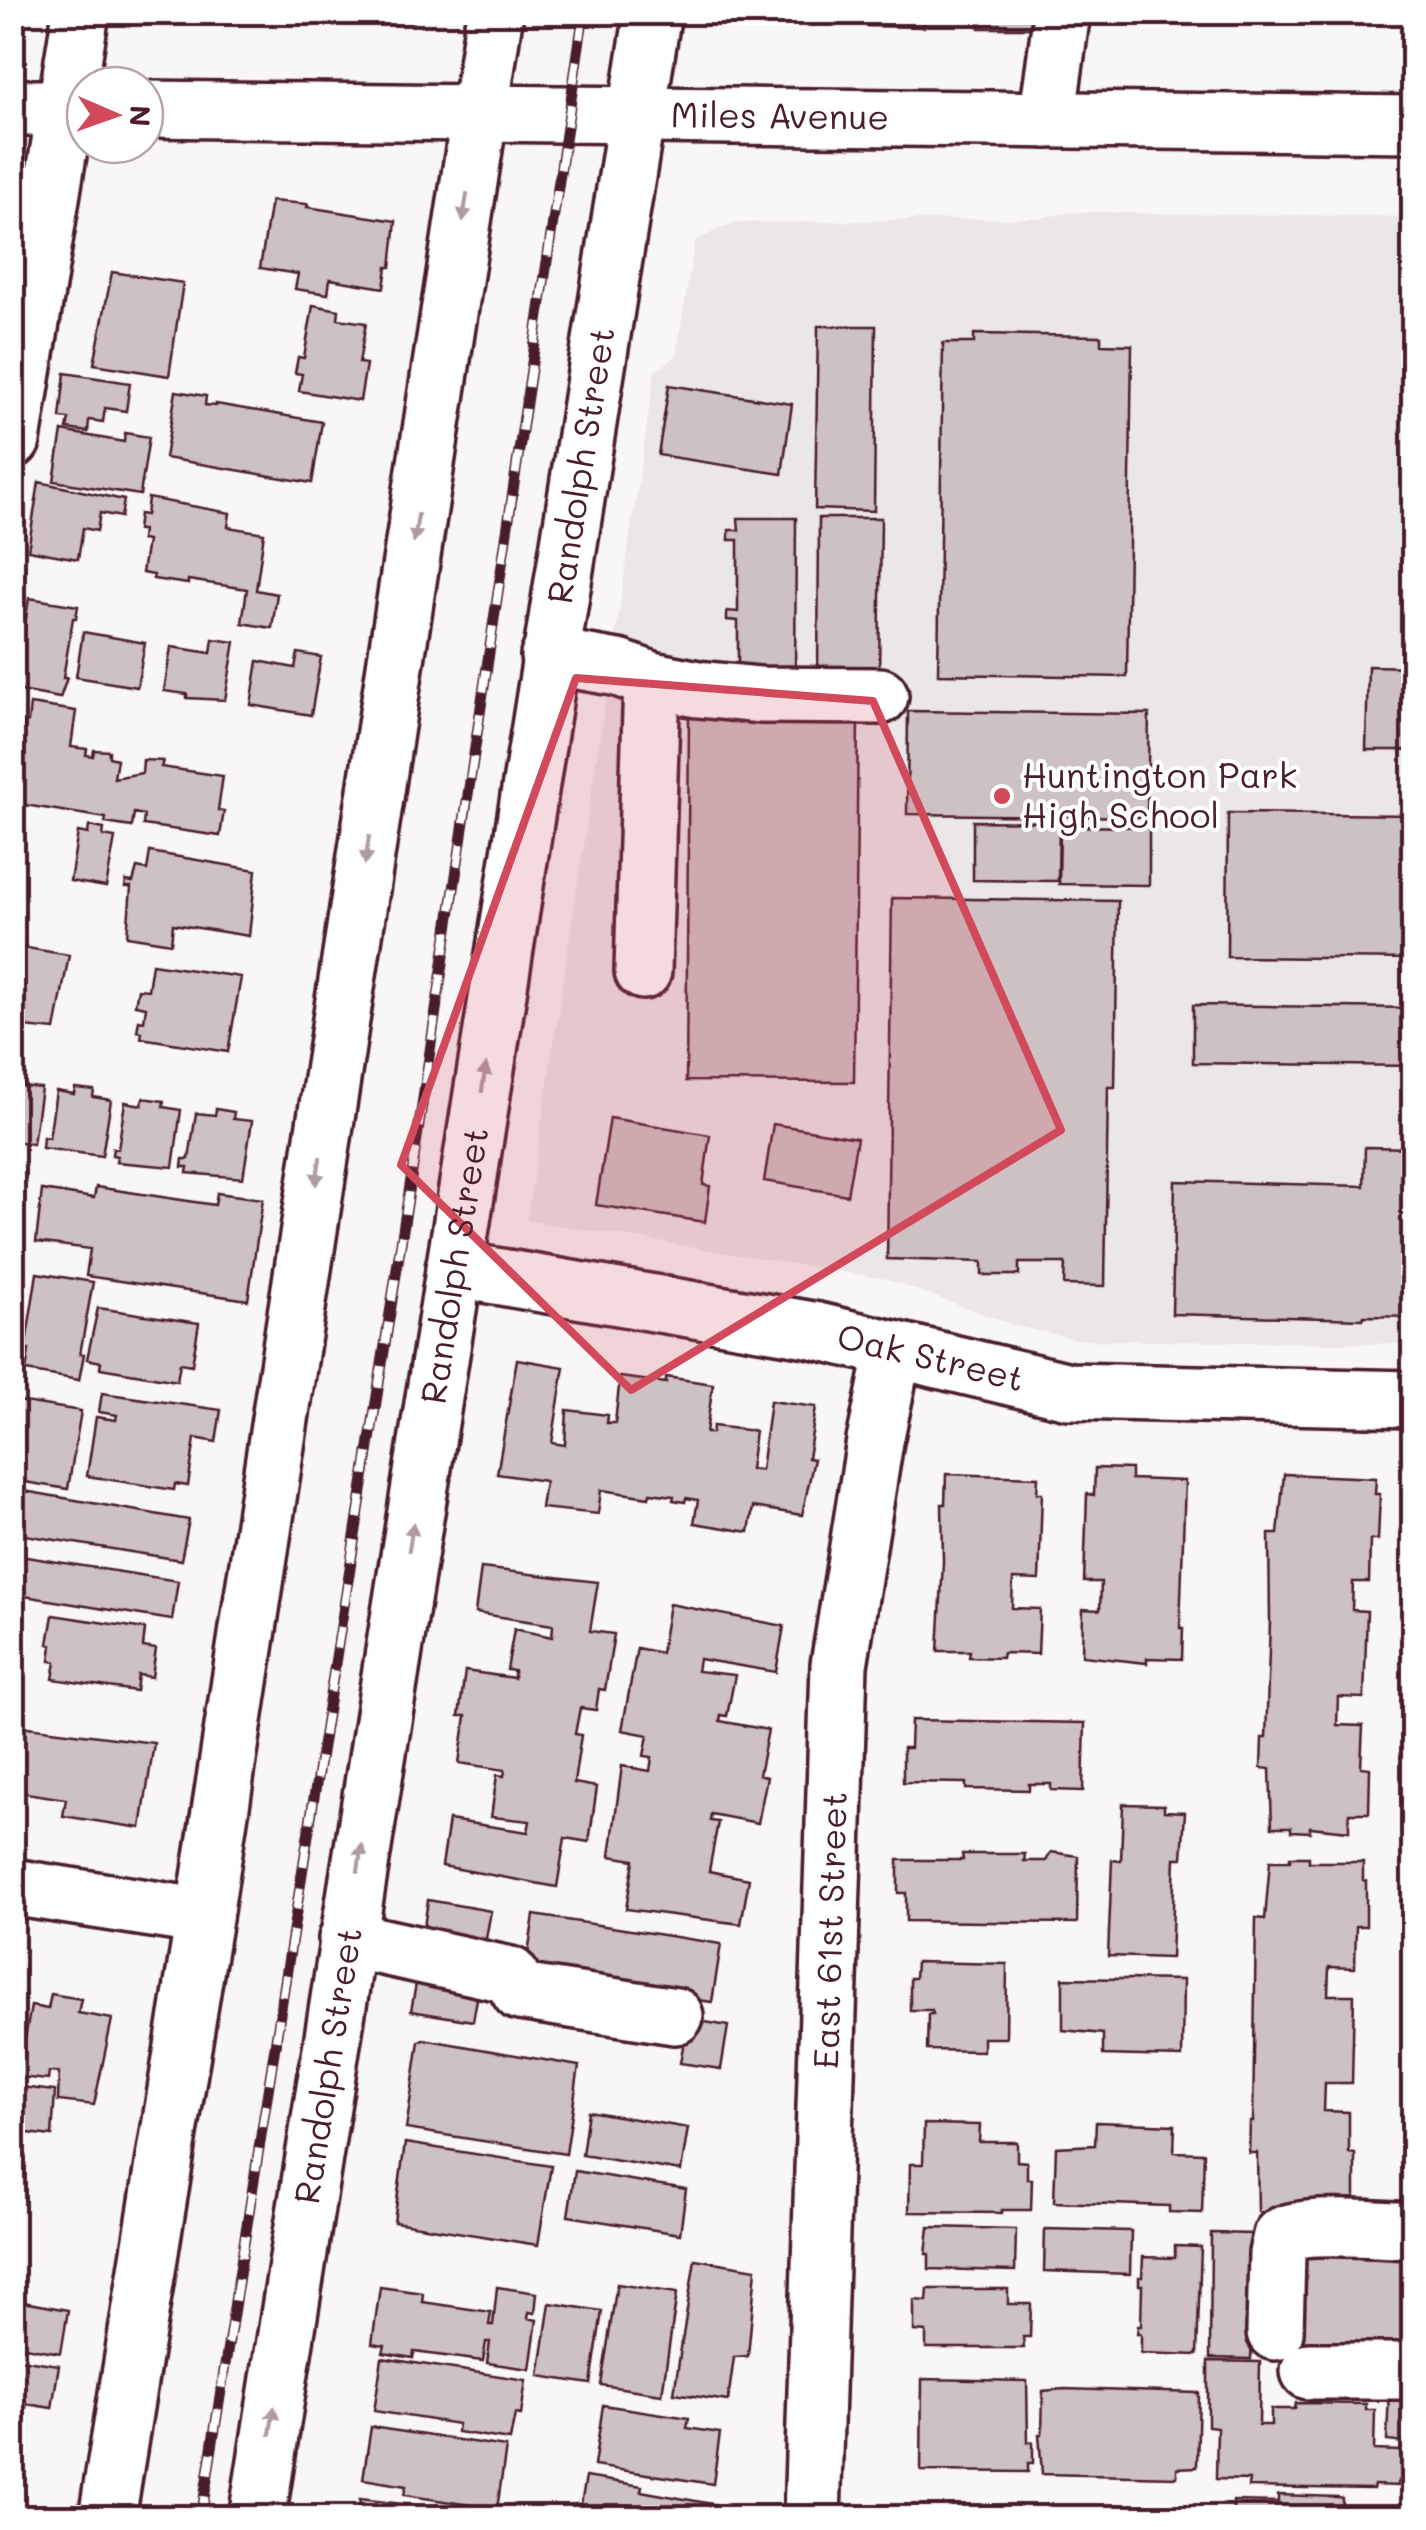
<svg xmlns="http://www.w3.org/2000/svg" width="1426" height="2530" font-family="Mali,sans-serif">
<style>
.built{fill:#ebe6e8}
.building{fill:#cdc1c4;stroke:#4a1f2b;stroke-width:2.5}
.lines{fill:none;stroke-linecap:round;stroke-linejoin:round}
.minor-casing{stroke:#4a1f2b;stroke-width:62}
.major-casing{stroke:#4a1f2b;stroke-width:62}
.minor{stroke:#fff;stroke-width:55}
.major{stroke:#fff;stroke-width:55}
.rail-casing{stroke:#4a1f2b;stroke-width:11}
.rail{stroke:#fff;stroke-width:8;stroke-dasharray:22;stroke-linecap:butt}
.oneway{fill:#ae9aa0}
.marked{fill:#d1495b;fill-opacity:0.2;stroke:#d1495b;stroke-width:8;stroke-linejoin:round}
.poi-dot{fill:#d1495b;stroke:#fff;stroke-width:4}
.labels{text-anchor:middle;stroke-width:8;stroke-linejoin:round;paint-order:stroke}
.street-label{font-size:35px;fill:#4a1f2b;stroke:#fff}
.poi-label{font-size:35px;fill:#4a1f2b;stroke:#fff;text-anchor:start}
</style>
<rect width="100%" height="100%" fill="#f8f6f7"/>
<filter id="ink" filterUnits="userSpaceOnUse"><feTurbulence type="fractalNoise" baseFrequency=".01" numOctaves="2"/><feDisplacementMap in="SourceGraphic" scale="20" xChannelSelector="R" yChannelSelector="G"/><feConvolveMatrix kernelMatrix="1 2 1 2 8 2 1 2 1" color-interpolation-filters="sRGB"/></filter>
<g filter="url(#ink)">
<!-- built -->
<path class="built" d="M1071,212L1413,217V1344L1081,1340L1020,1327L886,1279L527,1220L655,372L676,356L695,241L733,223L1041,218Z"/>
<!-- building -->
<path class="building" d="M127,12H198V19L127,18Z
M424,12L413,22H385V14L284,13Z
M757,12H813V25L756,24Z
M868,12H1033V28H979V14H923L924,27L868,26Z
M271,201L308,204L307,207L396,221L391,267H387L384,288L330,279L328,294L295,289L298,274L260,268Z
M112,272L183,283L169,376L94,364Z
M313,305L339,310L338,319L366,323L359,363L366,364L360,401L299,391L302,374L295,373L298,357L304,358Z
M818,326H876L874,511L815,509Z
M974,334L1101,336V344L1132,345L1127,677L938,674L943,343H974Z
M65,373L130,383L126,411L105,408L103,422L89,420L88,432L67,429L69,419L60,418Z
M669,385L792,404L782,474L658,455Z
M176,391L206,396L205,405L216,406V404L322,422L312,483L165,458Z
M62,431L124,442L125,433L149,437L140,495L54,481Z
M39,482L124,500L121,517L100,513L97,531L83,528L78,559L28,550Z
M148,498L230,513L228,527L264,533L256,590L277,594L272,628L242,623L247,589L188,580V584L153,579L154,575L142,573L147,541L141,540L142,530H137L139,514L146,515Z
M738,518H796L795,678H738V621L727,620V611L738,612V540H729V530H739Z
M819,518H881L879,679H818Z
M29,598L78,606L76,618H73L63,678H67L60,698L15,690Z
M83,632L145,643L137,687L76,677Z
M213,639L235,642L225,700L187,698V694L164,691L171,647L211,653Z
M298,653L321,657L311,715L251,705L258,661L295,668Z
M1368,666L1414,667V750H1366Z
M30,704L76,711L71,747L87,749L86,755L93,756L94,750L109,751V757L117,759L114,778L142,773L143,760L163,761L161,767L223,776L218,810L224,811L220,836L143,825L144,815L134,813L132,827L105,823L106,818L12,803L24,723L28,722Z
M908,711L1149,714L1147,817L907,814Z
M689,715L858,717L854,1082L686,1081Z
M1228,813L1414,815V959L1227,957Z
M973,821L1059,822L1058,881L973,880Z
M89,826L104,829L103,836L115,838L106,887L70,881L78,832L88,834Z
M1060,826L1149,827V885L1059,884Z
M150,852L256,870L249,936L173,924L171,943L127,936L131,887H125L126,881L133,882L137,868L147,870Z
M892,898L1118,901L1115,1087H1108L1105,1286L1064,1285L1065,1263H1019V1275H982V1262L887,1259Z
M15,946L69,955L55,1030L12,1026L18,985L12,984Z
M152,964L241,977L228,1052L141,1038L142,1032L137,1031L139,1020L144,1021L146,1007L135,1005L138,989L148,990Z
M1193,1005L1414,1008V1066L1193,1063Z
M12,1078L23,1080L22,1086L41,1088L33,1144L12,1141Z
M75,1088L94,1090L93,1097L111,1100L102,1156L42,1148L43,1137L49,1138L56,1091L74,1094Z
M143,1098L164,1101L163,1107L181,1110L173,1167L116,1162L117,1156L112,1155L113,1148L118,1149L125,1102L142,1105Z
M216,1109L234,1112L233,1119L252,1121L243,1178L187,1173L188,1167H182L183,1159H189L196,1113L215,1115Z
M610,1118L710,1135L703,1185L710,1186L705,1222L596,1205Z
M773,1124L857,1138L847,1195L764,1181Z
M1365,1147L1414,1148V1317L1364,1316L1363,1319L1172,1314L1175,1181L1364,1186Z
M96,1187L215,1205L217,1193L263,1199L248,1300L86,1276L90,1249L36,1242L42,1190L94,1198Z
M37,1273L93,1282L80,1354H84L79,1380L26,1371L29,1350H25Z
M12,1296L24,1298L16,1367L12,1366Z
M98,1308L199,1323L192,1365L180,1363L177,1381L100,1368L101,1362L87,1359Z
M517,1359L564,1367L552,1443L565,1445L567,1410L608,1415L607,1423H615L620,1377L666,1383V1377L713,1384L706,1433H712L713,1426L755,1431L750,1469L761,1470L770,1401L816,1407L808,1458L814,1459L802,1515L753,1507L749,1532L694,1523L698,1500L686,1498L685,1502L673,1500L674,1496L650,1493L649,1497L601,1490L598,1514L541,1508L545,1481L497,1474Z
M102,1393L221,1410L216,1442L195,1438L188,1486L175,1484L174,1490L87,1476L96,1417L116,1420L117,1415L99,1412Z
M12,1400L81,1411L68,1489L12,1480Z
M1095,1468L1131,1469V1479L1185,1481L1180,1628H1183L1182,1659L1147,1658V1663L1082,1656L1083,1609L1100,1610L1101,1582H1084L1087,1494L1094,1495Z
M946,1474L1038,1477L1037,1493H1042L1039,1580L1013,1579L1012,1608L1040,1609L1038,1654L1003,1653L1002,1658L969,1657L970,1651H938L943,1562L942,1504H945Z
M1284,1474L1376,1478L1375,1494H1380L1378,1540H1370L1369,1582H1353L1352,1610L1367,1611L1364,1698L1338,1697L1337,1725L1363,1726L1361,1767L1370,1768L1369,1813H1349V1831L1310,1827V1832L1291,1831V1827H1272L1270,1769L1261,1768L1262,1738H1266L1270,1621L1269,1534H1278Z
M13,1489L189,1520L181,1560L12,1533Z
M12,1551L21,1553L20,1556L178,1581L172,1620L12,1594Z
M481,1568L598,1582L590,1631L614,1634L605,1690L599,1689L596,1710L580,1708L575,1734L581,1735L574,1783L597,1787L589,1842L565,1838L557,1887L442,1866L449,1820L528,1832L530,1821L491,1817L497,1775L504,1776L505,1770L459,1763L466,1716H459L465,1671L514,1678V1671L507,1670L514,1629L552,1637L553,1625L475,1613Z
M669,1604L784,1626L776,1672L699,1659L697,1671L735,1675L727,1716L721,1715L720,1721L768,1730L759,1775L767,1777L758,1823L711,1814L710,1821L718,1822L709,1871L749,1879L741,1924L626,1909L634,1860L610,1856L622,1766L650,1771L652,1757L644,1756L648,1735L622,1730L637,1648L661,1653Z
M53,1615L145,1629L143,1647L156,1649L152,1677L138,1675L136,1691L53,1679L56,1662L50,1661L52,1645L48,1644Z
M911,1720L1085,1723L1083,1791L1051,1790V1784H1029V1790L966,1789V1783L903,1782V1748H910Z
M12,1725L154,1743L141,1828L63,1816L66,1799L12,1791Z
M1123,1804L1164,1805V1811L1185,1812L1182,1858H1175L1171,1958L1108,1956L1112,1860L1121,1861Z
M1051,1852L1078,1856L1077,1923L906,1921V1893H898V1860H963L962,1854H1025L1024,1861H1046Z
M1290,1857H1309V1862H1363V1880L1366,1881V1926H1356L1355,1968L1329,1967L1328,1995H1354L1352,2083H1325L1324,2111L1349,2112V2153L1355,2154V2200H1351V2216L1258,2212L1257,2153H1249L1250,2122H1253L1256,1918L1265,1919L1270,1861H1290Z
M428,1900L491,1911L484,1949L422,1940Z
M534,1915L721,1944L712,2002L525,1974Z
M916,1962L1007,1964L1006,2038H983V2051L927,2050L928,2014H933L932,2010H910V1978H915Z
M418,1973L480,1982L473,2021L411,2011Z
M1063,1978L1183,1980L1182,2057L1103,2055V2034L1063,2030Z
M51,1994L81,1999L78,2013L112,2019L94,2105L58,2101L59,2073L49,2072L48,2080L18,2077L31,2006L48,2009Z
M688,2019L728,2026L721,2069L680,2063Z
M423,2039L579,2066L566,2154L406,2129L419,2041Z
M12,2086L55,2091L52,2136L12,2131Z
M588,2111L688,2128L681,2171L582,2155Z
M1096,2122L1175,2125L1174,2152L1204,2153L1202,2213L1169,2212V2206L1054,2202L1056,2147L1095,2145Z
M924,2124L980,2125L979,2142H1017V2161L1027,2162V2179H1032L1031,2210H1002V2213L909,2212L910,2164H923Z
M405,2143L551,2166L538,2245L394,2222Z
M575,2171L686,2189L680,2234L568,2216Z
M929,2227L1016,2229L1015,2271L929,2269V2254H926Z
M1045,2229L1131,2231L1130,2274L1044,2271Z
M1211,2233L1255,2234L1251,2359L1210,2358Z
M1296,2244L1414,2246V2344L1360,2343V2352L1293,2351Z
M1175,2246L1201,2247L1197,2355L1141,2353V2334H1137L1138,2326H1141L1142,2285H1139V2277H1142L1143,2257L1175,2258Z
M695,2259L756,2269L748,2356L734,2357L728,2401L674,2393Z
M617,2284L677,2293L662,2394L601,2385Z
M380,2287L423,2293L422,2302L491,2312L489,2325H493L497,2287L537,2293L535,2313L529,2312L528,2318L537,2320L530,2369L487,2363L490,2342H486L483,2361L414,2352L413,2358L383,2353L385,2346L372,2344Z
M928,2289H1008V2304H1031L1030,2337H1023L1024,2348H926V2332L914,2331V2300L927,2301Z
M12,2300L68,2310L61,2353L12,2345Z
M550,2303L602,2311L591,2384L539,2376Z
M12,2358L59,2365L52,2408L26,2404V2407L12,2402Z
M382,2358L526,2380L521,2415L515,2414L510,2440L457,2432L458,2424L374,2411Z
M1208,2361L1260,2362L1259,2425H1271V2409H1295L1296,2403L1366,2404V2410H1375L1374,2450L1401,2451V2481H1398V2486L1374,2485L1373,2489L1248,2487L1249,2480L1216,2479L1217,2427L1208,2426Z
M922,2379L1027,2381L1028,2442H1033V2463H1028V2472L921,2471Z
M1414,2380V2444L1387,2441L1389,2388Z
M1064,2389L1199,2393L1197,2467L1177,2468V2477L1042,2474L1039,2434H1042L1043,2391Z
M603,2405L689,2418L687,2428L720,2433L713,2484L594,2466Z
M12,2424L14,2429L28,2432L20,2484L12,2483Z
M371,2427L506,2447L497,2509L404,2495L406,2486L363,2479Z
M586,2477L642,2486L641,2491L723,2506L721,2518H574L576,2504H581Z
M1278,2495L1338,2497L1342,2498L1341,2518H1233V2501L1278,2502Z
M360,2499L505,2516L358,2518Z
M1113,2510L1179,2511V2518H1113Z"/>
<g class="lines">
<!-- minor casing -->
<g class="minor-casing">
<g id="minor">
<path d="M1047,120L1062,12"/>
<path d="M12,440L81,12"/>
<path d="M549,656L618,668L652,680L698,689L760,695L880,696"/>
<path d="M643,971L652,680"/>
<path id="s1" d="M454,1269L813,1330L1069,1391L1414,1399"/>
<path d="M12,1887L204,1917"/>
<path d="M347,1939L510,1975L520,1992L675,2016"/>
<path d="M1275,2332L1277,2254L1281,2236C1302,2222 1385,2230 1414,2231"/>
<path d="M1309,2371H1414"/>
<path d="M107,2518L204,1917L495,12"/>
<path id="s2" d="M257,2518L653,12"/>
<path id="s3" d="M812,2518L839,1665L875,1441L894,1350"/>
</g>
</g>
<!-- major casing -->
<g class="major-casing">
<g id="major">
<path d="M12,108H85"/>
<path id="s4" d="M145,109L1414,124"/>
</g>
</g>
<!-- minor -->
<use href="#minor" class="minor"/>
<!-- major -->
<use href="#major" class="major"/>
<!-- rail casing -->
<g class="rail-casing">
<path id="rail" d="M201,2518L411,1179L584,12"/>
</g>
<!-- rail -->
<use href="#rail" class="rail"/>
</g>
<!-- one-way arrows -->
<defs><path id="oneway-solid" d="M-6-.8H1V-3.2L6.5 0L1 3.2V.8H-6Z" transform="scale(2.5)"/></defs>
<g class="oneway">
<use href="#oneway-solid" transform="translate(465 207) rotate(99)"/>
<use href="#oneway-solid" transform="translate(416 528) rotate(99)"/>
<use href="#oneway-solid" transform="translate(367 850) rotate(99)"/>
<use href="#oneway-solid" transform="translate(484 1078) rotate(-81)"/>
<use href="#oneway-solid" transform="translate(318 1171) rotate(99)"/>
<use href="#oneway-solid" transform="translate(411 1537) rotate(-81)"/>
<use href="#oneway-solid" transform="translate(360 1858) rotate(-81)"/>
<use href="#oneway-solid" transform="translate(272 2421) rotate(-81)"/>
</g>
</g>
<!-- marked area -->
<path class="marked" d="M576,678L873,701L1061,1130L631,1390L401,1165Z"/>
<!-- markers -->
<circle class="poi-dot" cx="1002" cy="796" r="10"/>
<g class="labels">
<!-- street labels -->
<g class="street-label">
<text dy="12" stroke="none"><textPath href="#s4" startOffset="635">Miles Avenue</textPath></text>
<text dy="12" stroke="none"><textPath href="#s2" startOffset="2078">Randolph Street</textPath></text>
<text dy="12" stroke="none"><textPath href="#s2" startOffset="1268">Randolph Street</textPath></text>
<text dy="12" stroke="none"><textPath href="#s1" startOffset="485">Oak Street</textPath></text>
<text dy="12" stroke="none"><textPath href="#s3" startOffset="588">East 61st Street</textPath></text>
<text dy="12" stroke="none"><textPath href="#s2" startOffset="458">Randolph Street</textPath></text>
</g>
<!-- poi labels -->
<g class="poi-label">
<text x="1022" y="788">Huntington Park<tspan x="1022" dy="40">High School</tspan></text>
</g>
</g>
<!-- margin -->
<rect width="1426" height="2530" fill="none" stroke="#fff" stroke-width="50"/>
<rect x="25" y="25" width="1376" height="2480" fill="none" stroke="#4a1f2b" stroke-width="4" filter="url(#ink)"/>
<!-- north arrow -->
<g transform="translate(115 115) rotate(92)"><circle r="48" fill="#ffffff" stroke="#b7a5aa" stroke-width="2.5"/>
<path d="M0-8L18 38L0 25L-18 38Z" fill="#d1495b"/>
<text y="-15" font-size="28" font-weight="bold" text-anchor="middle" fill="#4a1f2b">N</text>
</g>
</svg>
